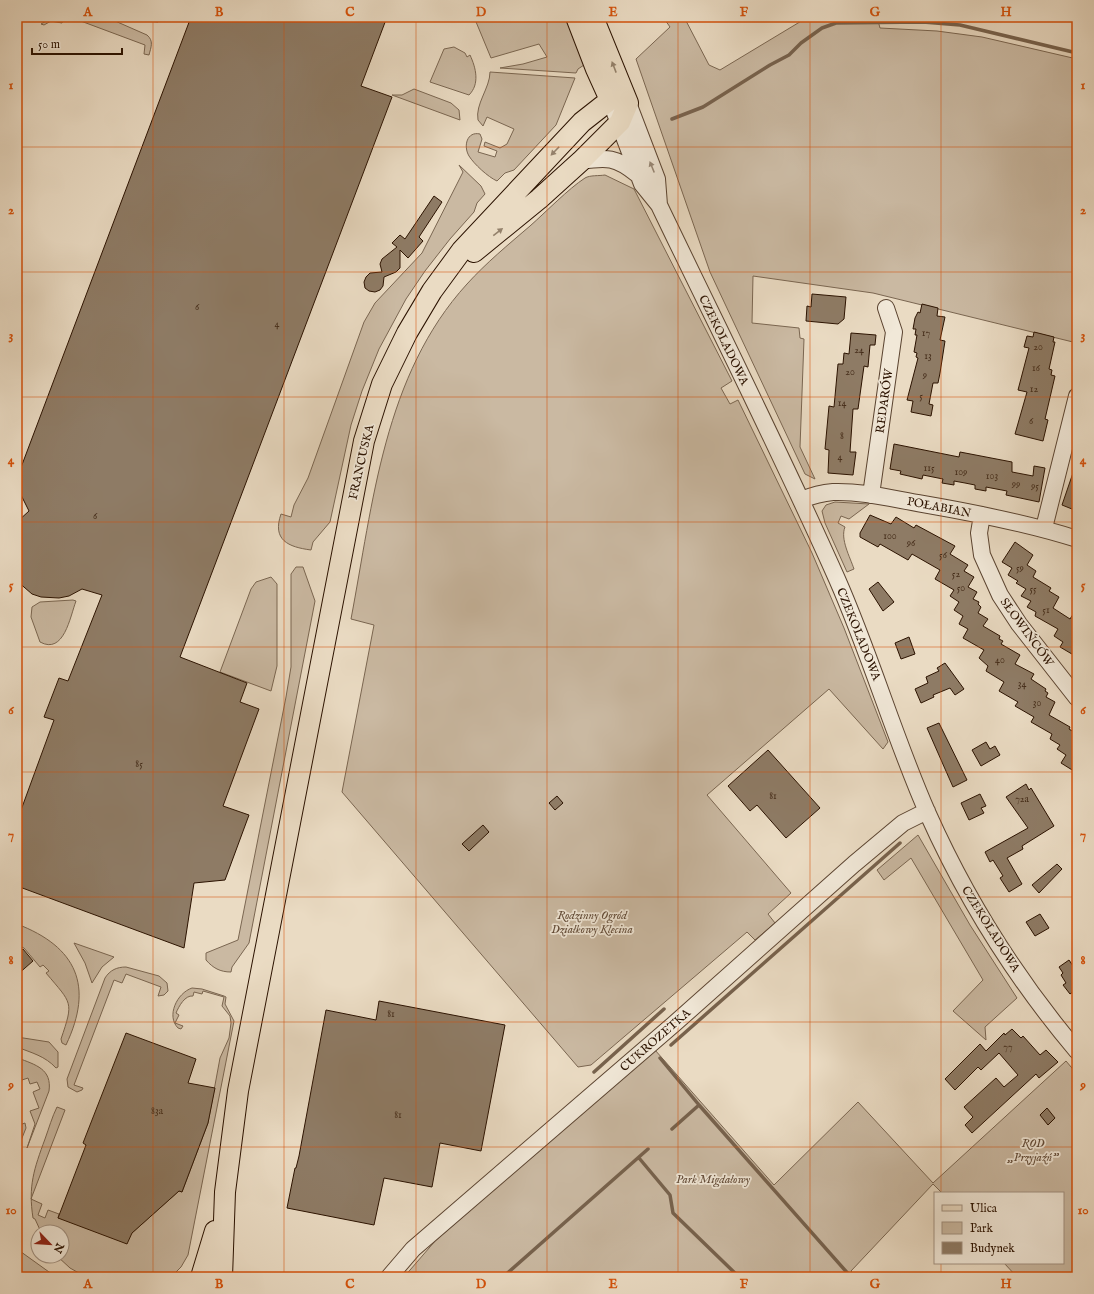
<svg xmlns="http://www.w3.org/2000/svg" width="1094" height="1294" font-family="'IM FELL English',serif">
<style>
.green{fill:#cab9a2;stroke:#7a6651}
.lines{fill:none;stroke-linecap:round;stroke-linejoin:round}
.stream{stroke:#77624d;stroke-width:3.5}
.building{fill:#8e7b65;stroke:#2b1200}
.minor-casing{stroke:#5b4431;stroke-width:18}
.major-casing{stroke:#2b1200;stroke-width:22}
.minor{stroke:#f1e8d8;stroke-width:16}
.major{stroke:#eadbc3;stroke-width:20}
.oneway{fill:#94816b}
.oneway2{fill:#988877}
.grid{fill:none;stroke:#d5520b;stroke-width:1;stroke-opacity:0.55}
.labels{text-anchor:middle;stroke-width:3.5;stroke-linejoin:round;paint-order:stroke}
.number-label{font-size:10px;fill:#442c19}
.street-label{font-size:12px;fill:#2b1200;stroke:#f1e8d8}
.park-label{font-size:12px;font-style:italic;fill:#634c39;stroke:#f1e8d8}
.neatline{fill:none;stroke:#d5520b;stroke-width:1.5}
.grid-label{font-size:13px;text-anchor:middle;font-weight:bold;fill:#d5520b}
</style>
<rect width="100%" height="100%" fill="#eadbc3"/>
<filter id="stains"><feTurbulence type="fractalNoise" baseFrequency=".005" numOctaves="4"/><feColorMatrix values="0 0 0 0 .2 0 0 0 0 .09 0 0 0 0 .02 0 0 0 .5 -.17"/></filter>
<radialGradient id="worn" r=".72"><stop offset=".6" stop-color="#630" stop-opacity="0"/><stop offset="1" stop-color="#630" stop-opacity=".3"/></radialGradient>
<!-- green -->
<path class="green" d="M53,17H64L62,23L51,21L44,25L41,24Z
M70,17H106L147,35C154,41 151,47 149,55L144,54L145,45Z
M139,17H163L158,22L149,21Z
M474,17H566L584,65L578,69L576,73L500,68L523,64L547,57L539,44L491,58Z
M663,17H684L709,65L720,70L808,17H877L880,28L937,31L982,37L1077,59V343L873,293L753,276L752,323L799,328L800,338L804,339L800,447L815,479L805,474L710,272L636,59L670,27Z
M454,47L465,53L467,57L470,55C476,68 480,84 469,95L430,82L444,49Z
M490,72L575,78L556,125L514,170L505,173L497,181C488,177 474,164 469,156C463,146 467,131 480,134L482,139L478,152L495,157L497,151L484,146L485,142L500,148L507,144L514,129L487,117L483,126L478,120C475,104 490,88 490,72Z
M414,89L451,103L459,110L460,120L392,95H402Z
M459,165L481,186L485,194L477,203L474,212L450,239L425,271L406,299L379,349L362,391L351,425L330,522L313,542L311,550C288,547 272,540 281,514L291,517L294,505L308,478L364,322L375,303L422,253L463,172Z
M605,175L634,189L732,381L721,388L730,404L738,400L812,553L844,628L888,742L883,749L829,689L707,795L791,893L768,914L775,923L755,940L747,932L591,1065L578,1067L342,792L374,625L351,619C373,503 384,375 467,284C486,263 509,244 530,226C546,212 568,189 585,178C590,175 599,176 605,175Z
M835,502L869,504L849,519L841,516L838,523L845,527C840,539 850,557 854,569L847,572L825,523L822,511L826,505Z
M296,567H303L315,601L249,943L232,967L231,972C220,972 213,968 206,960V953L238,940L286,697L291,667V574Z
M271,577L277,584V666L271,691L220,672L251,589L256,582Z
M73,600L76,601C70,617 64,655 40,642L31,617L32,607L40,602Z
M918,835L970,925L1017,998L985,1027L986,1040L953,1011L983,980L911,858L884,880L877,870Z
M17,924C77,947 94,986 66,1045L62,1043L61,1039C74,1001 72,1004 46,973L49,971L43,965L40,967L24,948L17,945Z
M74,943L114,957L102,967L92,983L85,963Z
M126,967L159,976L167,983L168,991L164,995L158,996L161,987L126,974L122,983L114,980L74,1085L83,1088L82,1090L77,1092L68,1087L67,1079L105,978C110,970 117,967 126,967Z
M192,988L202,989L224,996L226,997L225,1004L234,1021L188,1255L181,1267L171,1277H86L70,1268L57,1256H62V1232H41L35,1219L33,1218C28,1186 34,1169 45,1139C49,1128 52,1117 57,1107L65,1110L31,1199L42,1204L38,1215L45,1218L48,1210L59,1214L58,1218L132,1233L179,1191L182,1192L208,1123L220,1058L229,1038L231,1023L230,1016L222,1006L224,997L203,991L202,994L194,992L193,996C185,995 179,1006 176,1013L179,1015L175,1023L183,1026L181,1029L178,1028C166,1016 177,993 192,988Z
M17,1037L49,1042L58,1052V1067L56,1068C45,1056 32,1053 17,1047Z
M655,1050L774,1185L858,1102L933,1183L1066,1061L1077,1074V1277H1017L1004,1263H1063V1193H942L933,1184L851,1271L855,1277H404L436,1240Z
M18,1058C36,1065 52,1069 49,1091L27,1148L35,1124L30,1111L39,1108L33,1092L40,1089L37,1082L30,1084L28,1078L19,1081L17,1076Z
M25,1123L26,1128L20,1143L17,1135V1126Z
M17,1249L56,1277H17Z"/>
<g class="lines">
<!-- stream -->
<path class="stream" d="M672,119L703,107L770,65L789,55L801,43L822,28L836,23L923,22L960,25L1077,53
M671,1045L900,843
M660,1058L699,1105L672,1129
M594,1072L664,1009
M699,1105L851,1277
M639,1158L670,1195L673,1213L739,1277
M503,1277L648,1149"/>
</g>
<!-- building -->
<path class="building" d="M191,17H387L361,86L392,97L180,657L247,683L240,702L259,709L223,806L249,815L225,880L194,883L184,948L17,886V821L54,720L44,717L59,678L68,681L102,595L82,589L69,596L59,598L41,597L32,594L17,581V522L29,511L17,487V478Z
M434,196L442,202L419,237L423,241L408,258L400,250V268L396,272L384,277L383,286L380,290L375,292L369,291L365,288L364,282L366,277L370,273L382,272L380,264L382,259L397,247L392,243L400,235L405,239Z
M812,294L846,297L844,319L838,324L806,321L807,306L811,307Z
M922,304L938,308L937,316L945,317L940,340L945,341L940,373L938,383H933L929,404L933,405L931,416L911,412L913,401L907,400L918,358L916,357L917,353L914,352L917,335H915L916,329H913L915,318L918,312L920,313Z
M1034,332L1054,337L1053,342H1055L1049,369L1052,370L1051,375L1055,376L1045,419L1048,420L1043,441L1015,434L1027,392L1018,390L1029,348L1024,347L1027,336L1033,337Z
M851,333L876,335L875,345H870L868,367L864,366L858,409H853L850,452H856L853,475L828,473L829,450L825,449L829,406L834,407L838,364H843L844,353L849,354Z
M894,444L959,457L960,452L1012,462V472L1033,476L1034,466L1045,468L1039,502L1006,495L1007,491L986,487V491L975,489V485L965,483L954,481V485L942,483L943,479L923,475L922,479L900,474L901,471L890,469Z
M1075,467H1077V511L1062,505Z
M870,515L891,524L896,517L914,528L916,525L955,546L950,554L968,565L964,571L974,577L968,587L977,592L973,599L979,602L978,604L981,607L978,613L988,619L983,626L1000,636L999,639L1003,641L1001,644L1020,655L1015,664L1034,674L1031,679L1046,689L1045,691L1048,693L1046,697L1055,702L1049,715L1070,727L1069,729L1077,734V773L1061,763L1066,755L1057,749L1060,745L1050,739L1052,734L1031,722L1034,717L1015,706L1018,702L999,691L1004,682L986,671L988,666L979,658L984,650L963,638L968,629L959,624L963,616L954,610L959,602L950,596L954,590L935,579L940,570L912,554L908,560L880,544L878,547L860,537V533Z
M1015,542L1033,555L1027,565L1036,571L1033,577L1051,588L1049,591L1059,597L1053,608L1070,619L1077,608V657L1060,647L1063,642L1054,636L1058,629L1035,616L1036,612L1027,607L1031,601L1021,596L1026,589L1016,583L1018,581L1008,575L1012,568L1002,562Z
M878,582L894,602L883,611L869,589Z
M909,637L915,654L901,659L895,643Z
M945,663L964,689L955,695L950,688L933,695L934,697L921,703L915,689L928,683L926,677L939,671L937,668Z
M939,723L967,780L953,787L927,728Z
M986,742L990,749L995,746L1000,755L981,766L972,750Z
M768,750L820,808L786,838L757,805L750,811L728,786Z
M1026,784L1029,790L1031,788L1054,826L1022,846L1023,849L1007,858L1022,884L1009,892L1000,878L1003,876L993,860L990,862L985,852L1028,828L1006,797Z
M980,794L986,806L981,808L984,813L969,820L961,803Z
M557,796L563,803L555,810L549,803Z
M483,825L489,832L469,851L462,844Z
M1057,864L1062,869L1039,893L1032,885Z
M1040,914L1049,928L1035,936L1026,922Z
M23,949L33,961L17,975V954Z
M1069,960L1073,966L1077,963V989L1070,994L1063,985L1066,983L1061,975L1063,973L1059,967Z
M379,1001L505,1025L481,1151L440,1143L432,1187L384,1178L374,1225L287,1208L295,1168H296L299,1156L326,1010L376,1020Z
M1012,1029L1021,1038L1023,1036L1040,1055L1046,1050L1058,1062L1039,1078L1036,1074L972,1133L965,1125L973,1117L964,1107L996,1078L1004,1087L1018,1075L999,1053L981,1070L978,1067L955,1090L945,1079L980,1044L986,1051L1004,1033L1005,1035Z
M126,1033L196,1059L188,1083L215,1088L208,1123L182,1192L179,1191L132,1233L127,1244L58,1218L86,1145L83,1143Z
M1047,1108L1055,1118L1048,1125L1040,1115Z"/>
<g class="lines">
<!-- minor casing -->
<g class="minor-casing">
<path id="minor" d="M610,100L642,184L659,205C719,330 781,453 837,579C871,656 894,737 928,814C966,899 1017,980 1077,1051
M622,102L628,103L657,179L659,205
M581,161C607,157 616,157 637,174
M871,495L894,332L886,308
M801,500C811,496 821,493 833,492C863,491 893,499 923,504C975,513 1027,523 1077,539
M982,515L979,533L982,555L1000,595L1019,624L1077,698
M1044,528L1077,396
M389,1277L413,1249L674,1024L854,864L903,823L927,811"/>
</g>
<!-- major casing -->
<g class="major-casing">
<path id="major" d="M474,252L539,199L581,161L620,122L628,103L593,17
M201,1277L215,1231
M222,1277L225,1192L238,1091L364,441L382,384L407,333L432,291L462,250L582,122L610,100L596,69L576,17"/>
</g>
<!-- minor -->
<use href="#minor" class="minor"/>
<!-- major -->
<use href="#major" class="major"/>
</g>
<!-- one-way arrows -->
<defs><path id="oneway-solid" d="M-6-.8H1V-3.2L6.5 0L1 3.2V.8H-6Z"/></defs>
<g class="oneway">
<use href="#oneway-solid" transform="translate(614 67) rotate(-111)"/>
<use href="#oneway-solid" transform="translate(555 151) rotate(134)"/>
<use href="#oneway-solid" transform="translate(498 232) rotate(-38)"/>
</g>
<use class="oneway2" href="#oneway-solid" transform="translate(652 167) rotate(-112)"/>
<!-- grid -->
<path class="grid" d="M153,17V1277M284,17V1277M416,17V1277M547,17V1277M678,17V1277M810,17V1277M941,17V1193M17,147H1077M17,272H1077M17,397H1077M17,522H1077M17,647H1077M17,772H1077M17,897H1077M17,1022H1077M17,1147H1077M941,1263V1277"/>
<g class="labels">
<!-- number labels -->
<g class="number-label">
<text x="197" y="310">6</text>
<text x="277" y="327">4</text>
<text x="926" y="336">17</text>
<text x="1038" y="350">20</text>
<text x="859" y="353">24</text>
<text x="928" y="359">13</text>
<text x="1036" y="371">16</text>
<text x="850" y="375">20</text>
<text x="925" y="378">9</text>
<text x="1034" y="392">12</text>
<text x="921" y="399">5</text>
<text x="842" y="406">14</text>
<text x="1031" y="424">6</text>
<text x="842" y="439">8</text>
<text x="840" y="460">4</text>
<text x="929" y="471">115</text>
<text x="961" y="475">109</text>
<text x="992" y="479">103</text>
<text x="1016" y="487">99</text>
<text x="1035" y="489">95</text>
<text x="95" y="519">6</text>
<text x="890" y="539">100</text>
<text x="911" y="546">96</text>
<text x="943" y="558">56</text>
<text x="1020" y="571">59</text>
<text x="956" y="577">52</text>
<text x="961" y="591">50</text>
<text x="1033" y="592">55</text>
<text x="1046" y="613">51</text>
<text x="1000" y="663">40</text>
<text x="1022" y="687">34</text>
<text x="1037" y="706">30</text>
<text x="139" y="767">85</text>
<text x="773" y="799">81</text>
<text x="1022" y="802">72a</text>
<text x="391" y="1017">81</text>
<text x="1008" y="1050">77</text>
<text x="157" y="1114">83a</text>
<text x="398" y="1118">81</text>
</g>
<!-- street labels -->
<g class="street-label">
<text transform="translate(724 340) rotate(64)" y="4">CZEKOLADOWA</text>
<text transform="translate(884 401) rotate(-82)" y="4">REDARÓW</text>
<text transform="translate(361 462) rotate(-77)" y="4">FRANCUSKA</text>
<text transform="translate(939 507) rotate(11)" y="4">POŁABIAN</text>
<text transform="translate(1027 632) rotate(54)" y="4">SŁOWIŃCÓW</text>
<text transform="translate(859 634) rotate(68)" y="4">CZEKOLADOWA</text>
<text transform="translate(991 929) rotate(58)" y="4">CZEKOLADOWA</text>
<text transform="translate(655 1040) rotate(-41)" y="4">CUKROZETKA</text>
</g>
<!-- park labels -->
<g class="park-label">
<text x="592" y="919">Rodzinny Ogród<tspan x="592" dy="14">Działkowy Klecina</tspan></text>
<text x="1033" y="1147">ROD<tspan x="1033" dy="14">„Przyjaźń”</tspan></text>
<text x="713" y="1183">Park Migdałowy</text>
</g>
</g>
<!-- margin -->
<rect width="1094" height="1294" fill="none" stroke="#eadbc3" stroke-width="44"/>
<!-- legend -->
<rect x="934" y="1192" width="130" height="72" fill="#f1e8d8" stroke="#a29282"/>
<rect x="942" y="1205" width="20" height="6" fill="#eadbc3" stroke="#a29282"/>
<text x="970" y="1212" font-size="12" fill="#2b1200">Ulica</text>
<rect x="942" y="1222" width="20" height="12" fill="#cab9a2" stroke="#a29282"/>
<text x="970" y="1232" font-size="12" fill="#2b1200">Park</text>
<rect x="942" y="1242" width="20" height="12" fill="#8e7b65" stroke="#a29282"/>
<text x="970" y="1252" font-size="12" fill="#2b1200">Budynek</text>
<!-- north arrow -->
<g transform="translate(50 1244) rotate(115)"><circle r="19" fill="#f1e8d8" stroke="#a29282"/>
<path d="M0-3L7 15L0 10L-7 15Z" fill="#8f2418"/>
<text y="-6" font-size="11" font-weight="bold" text-anchor="middle" fill="#2b1200">N</text>
</g>
<!-- scale -->
<path d="M32 48v6h90v-6" fill="none" stroke="#2b1200" stroke-width="2"/>
<text x="38" y="48" font-size="12" fill="#2b1200" stroke="#f1e8d8" stroke-width="3" paint-order="stroke">50 m</text>
<rect x="22" y="22" width="1050" height="1250" class="neatline"/>
<g class="grid-label">
<text x="88" y="16">A</text>
<text x="219" y="16">B</text>
<text x="350" y="16">C</text>
<text x="481" y="16">D</text>
<text x="613" y="16">E</text>
<text x="744" y="16">F</text>
<text x="875" y="16">G</text>
<text x="1006" y="16">H</text>
<text x="11" y="89">1</text>
<text x="1083" y="89">1</text>
<text x="11" y="214">2</text>
<text x="1083" y="214">2</text>
<text x="11" y="339">3</text>
<text x="1083" y="339">3</text>
<text x="11" y="464">4</text>
<text x="1083" y="464">4</text>
<text x="11" y="589">5</text>
<text x="1083" y="589">5</text>
<text x="11" y="714">6</text>
<text x="1083" y="714">6</text>
<text x="11" y="839">7</text>
<text x="1083" y="839">7</text>
<text x="11" y="964">8</text>
<text x="1083" y="964">8</text>
<text x="11" y="1089">9</text>
<text x="1083" y="1089">9</text>
<text x="11" y="1214">10</text>
<text x="1083" y="1214">10</text>
<text x="88" y="1288">A</text>
<text x="219" y="1288">B</text>
<text x="350" y="1288">C</text>
<text x="481" y="1288">D</text>
<text x="613" y="1288">E</text>
<text x="744" y="1288">F</text>
<text x="875" y="1288">G</text>
<text x="1006" y="1288">H</text>
</g>
<rect width="100%" height="100%" filter="url(#stains)"/>
<rect width="100%" height="100%" fill="url(#worn)"/>
</svg>
